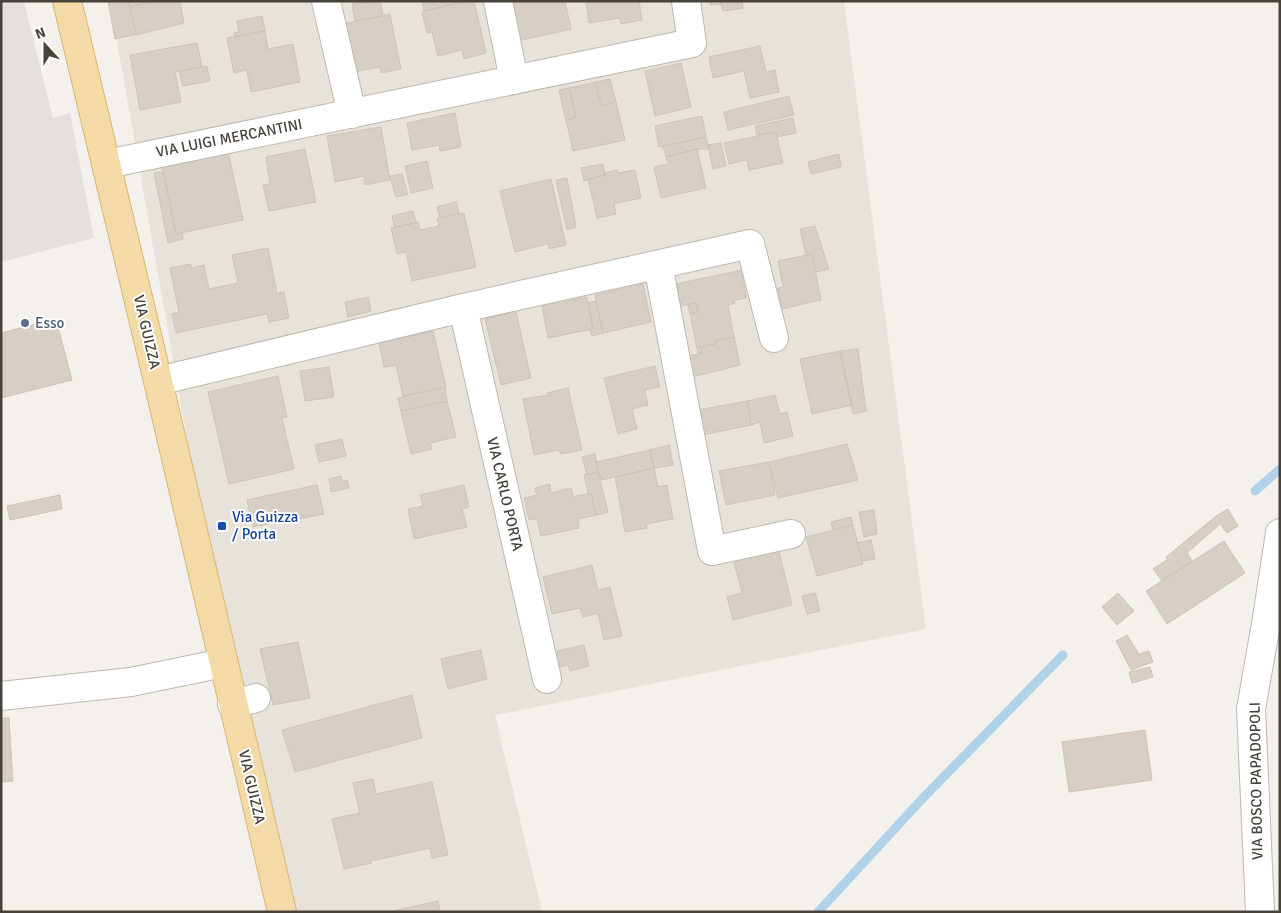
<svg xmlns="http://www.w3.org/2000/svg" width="1281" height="913" font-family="Signika,sans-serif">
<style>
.residential{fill:#e7e3da}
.industrial{fill:#e4e0dd}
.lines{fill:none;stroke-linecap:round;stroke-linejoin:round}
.stream{stroke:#b0d3e9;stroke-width:9}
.building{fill:#d7cfc5;stroke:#cec4b6}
.minor-casing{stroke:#beb8af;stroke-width:30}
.major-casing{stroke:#d6b677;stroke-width:30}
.minor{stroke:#fff;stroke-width:28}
.major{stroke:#f3daa6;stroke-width:28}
.service-dot{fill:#5c6f8a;stroke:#fff;stroke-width:2}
.transit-dot{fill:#1a4fb4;stroke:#fff;stroke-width:2}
.labels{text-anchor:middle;stroke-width:4;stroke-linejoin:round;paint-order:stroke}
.street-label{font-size:15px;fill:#47423a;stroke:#fff}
.service-label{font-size:15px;fill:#4e5e75;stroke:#fff;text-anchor:start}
.transit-label{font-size:15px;fill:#164399;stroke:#fff;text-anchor:start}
</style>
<rect width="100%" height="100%" fill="#f4f1ec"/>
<!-- residential -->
<path class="residential" d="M110,1H844L926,629L495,715L542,912H270Z"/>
<!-- industrial -->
<path class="industrial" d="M1,1H24L53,118L70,113L94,238L1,262Z"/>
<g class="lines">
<!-- stream -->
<path class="stream" d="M1255,491L1280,469
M818,912L923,798L1063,655"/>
</g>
<!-- building -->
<path class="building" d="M108,1H128L136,34L115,39Z
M128,1H153L130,7Z
M153,1H180L184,23L136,35L130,7Z
M368,1H380L383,16L355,21L352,4Z
M422,1H466L424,11Z
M466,1H474L486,53L464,59L462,50L438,56L432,32L427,33L422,12Z
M509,1H565L571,29L518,41Z
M586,1H639L642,20L621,24L620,18L589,23Z
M710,1H742L743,8L723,11L721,4L711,5Z
M390,14L401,69L381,73L380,67L353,72L343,24Z
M262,16L265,31L234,37V33L239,32L237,21Z
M265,31L268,49L293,44L300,82L251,92L247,70L234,73L227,38Z
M197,43L202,67L175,72L181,102L140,110L130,55Z
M760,46L766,72L775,70L779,92L750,98L744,71L713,78L709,57Z
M681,63L691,107L655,116L645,71Z
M207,66L210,81L183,86L179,71Z
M610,79L616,102L601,106L596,82Z
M596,82L601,106L616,102L625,140L573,151L566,120L576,117L569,88Z
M569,88L576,117L566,120L559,90Z
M789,96L794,115L728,130L724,112Z
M455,113L461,147L440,151L439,145L412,150L407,123Z
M702,116L706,137L659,147L655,126Z
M793,118L796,133L777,137L776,132L757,135L755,126Z
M381,127L390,180L365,185L364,176L335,182L327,136Z
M776,132L783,163L749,170L747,160L729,164L724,143Z
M706,137L709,149H697L666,157L663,146Z
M721,143L726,166L713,169L708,145Z
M227,147L243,220L176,234L161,160Z
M305,149L316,202L269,211L263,185L270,184L266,157Z
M697,149L706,188L661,198L654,167L668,164L666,157Z
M839,154L841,167L811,174L808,162Z
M427,161L433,188L411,193L405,166Z
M603,164L605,175L584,181L581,168Z
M617,170L618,173L635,170L641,198L614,204L616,214L597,218L588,179L605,175V173Z
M163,172L176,234L182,232L183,239L168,243L154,173Z
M402,174L408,194L396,197L390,176Z
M567,178L576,227L567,230L556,180Z
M551,179L566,245L549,249L548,244L515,252L500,191Z
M456,202L459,213L440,218L437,207Z
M413,211L416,223L395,228L392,216Z
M464,213L476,267L412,281L406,252L397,254L391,228L418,222L420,230L439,226L437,218Z
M815,226L829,269L816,272L812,254L806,255L800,229Z
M268,248L277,293L284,292L289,318L269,322L267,314L176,333L172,314L179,312L170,268L191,264V268L204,265L209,289L238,283L232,255Z
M812,254L821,300L782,309L778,288L783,287L778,261Z
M742,270L746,298L734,300L735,303L728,305L734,337L715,341L716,344L699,347L702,353H698L690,314L698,312L696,303L681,306L676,284Z
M643,284L651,322L603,333L595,295Z
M368,297L371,311L348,317L345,302Z
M587,297L593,329L548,338L542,306Z
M596,301L603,333L592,336L590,329H593L588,303Z
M696,303L698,312L690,314L688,305Z
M516,312L531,378L501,385L485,319Z
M56,319L72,380L1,398V333Z
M433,331L446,387L403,396L396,365L384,367L379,343Z
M734,337L740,365L688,378L684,357L702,353L699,347L716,344L715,341Z
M858,349L866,411L853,414L840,351Z
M840,351L852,405L812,414L800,359Z
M655,366L660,387L645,390L648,405L632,409L637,429L618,434L604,378Z
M329,367L334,397L305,401L300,371Z
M278,376L287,417L282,418L294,469L229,484L208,392Z
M445,387L447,401L401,411L398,398Z
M568,388L582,450L561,454L559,450L534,455L523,399L548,395L547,393Z
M775,395L780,414L787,412L793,436L764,443L760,422L751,425L747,401Z
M447,401L456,437L430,443L432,449L411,454L401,411Z
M747,401L751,425L702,435L698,410Z
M342,439L346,456L319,462L315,445Z
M847,444L858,480L778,498L769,462Z
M669,445L673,465L654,468L650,450Z
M650,450L654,468L601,480L596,462Z
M595,454L598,472L587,475L582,457Z
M769,462L775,495L726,505L719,471Z
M654,468L658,487L667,485L673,519L646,524L647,528L625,532L615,477Z
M598,472L608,512L596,515L591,493H588L584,475Z
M341,476L342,481L347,480L349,488L331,492L329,479Z
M550,484L551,493L571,488L573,497L591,493L596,515L578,519L579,528L541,536L537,519L529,520L524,498L537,495L535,488Z
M317,485L324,514L280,523L278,517L271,519L272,523L253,527L247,500Z
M464,485L469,507L462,509L467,527L414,539L408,509L423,506L420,495Z
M60,495L62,509L10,520L7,506Z
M1228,509L1238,526L1227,533L1220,524L1187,553L1192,561L1162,581L1153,569L1168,559L1166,557L1216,516Z
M874,510L877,534L864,537L859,512Z
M851,517L853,525L833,530L831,522Z
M853,525L863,564L817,576L806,537Z
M871,540L875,559L862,561L857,543Z
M1224,541L1245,573L1167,624L1146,591Z
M778,547L792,605L733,620L727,597L742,593L733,558Z
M592,565L598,590L610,587L622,636L604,640L598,613L583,617L580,608L552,614L543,577Z
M815,593L820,611L807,614L802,596Z
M1118,593L1134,611L1117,625L1102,607Z
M1127,635L1139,654L1149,651L1153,662L1131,670L1116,641Z
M298,642L310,698L273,705L260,649Z
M584,645L589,666L570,671L568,665L560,667L557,651Z
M481,650L487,679L448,689L441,659Z
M1150,667L1153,677L1132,683L1129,672Z
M412,695L422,738L295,772L282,730Z
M1,718H9L13,781L1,782Z
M1145,730L1152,780L1069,792L1062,742Z
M373,779L376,794L432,782L448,855L432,858L430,848L371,861L372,863L344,869L332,819L360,813L353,783Z
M438,901L440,912H388Z"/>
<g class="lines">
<!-- minor casing -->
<g class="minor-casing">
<path id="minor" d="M326,1L352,114
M498,1L514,80
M107,164L692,43L686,1
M658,265L712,551L791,534
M463,308L547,679
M158,381L463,308L750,244L774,338
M1,696L131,682L223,663
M232,704L256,698
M1260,912L1251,709L1266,624L1280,533"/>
</g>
<!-- major casing -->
<g class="major-casing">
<path id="major" d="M67,1L158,381L282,912"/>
</g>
<!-- minor -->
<use href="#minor" class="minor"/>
<!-- major -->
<use href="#major" class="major"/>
</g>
<!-- markers -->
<circle class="service-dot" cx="25" cy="323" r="5"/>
<rect class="transit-dot" x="217" y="521" width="10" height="10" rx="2.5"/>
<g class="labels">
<!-- street labels -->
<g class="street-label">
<text transform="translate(229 138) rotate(-11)" y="5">VIA LUIGI MERCANTINI</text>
<text transform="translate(147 332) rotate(77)" y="5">VIA GUIZZA</text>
<text transform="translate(505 494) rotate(77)" y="5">VIA CARLO PORTA</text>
<text transform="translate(1256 781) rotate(-91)" y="5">VIA BOSCO PAPADOPOLI</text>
<text transform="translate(252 787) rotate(77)" y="5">VIA GUIZZA</text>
</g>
<!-- service labels -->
<g class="service-label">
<text x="35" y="328">Esso</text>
</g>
<!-- transit labels -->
<g class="transit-label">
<text x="232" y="522">Via Guizza<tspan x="232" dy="17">/ Porta</tspan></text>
</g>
</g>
<!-- border -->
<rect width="1281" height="913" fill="none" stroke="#47423a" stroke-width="5"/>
<!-- north arrow -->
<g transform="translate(45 45) rotate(339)" stroke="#ffffff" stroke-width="4" paint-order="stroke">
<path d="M0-4L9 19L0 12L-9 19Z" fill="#47423a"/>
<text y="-8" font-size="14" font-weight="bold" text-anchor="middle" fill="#47423a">N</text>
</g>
</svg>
